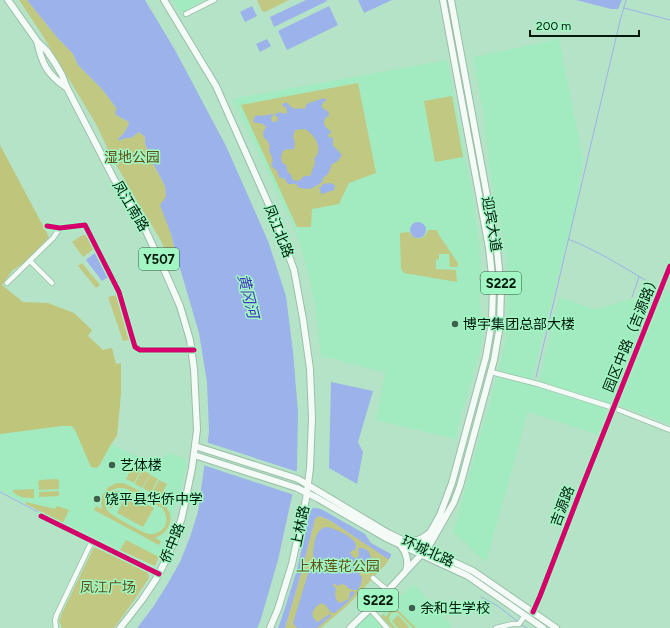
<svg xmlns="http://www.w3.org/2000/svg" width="670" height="628" font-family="Figtree,'Noto Sans SC',sans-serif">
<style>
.built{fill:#a2eabf}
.green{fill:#c0c882;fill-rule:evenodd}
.forest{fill:#bfc67b}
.water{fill:#9cb2ea;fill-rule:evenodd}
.pier{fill:#b5e3c7}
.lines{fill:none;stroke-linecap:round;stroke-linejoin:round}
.stream{stroke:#9cb2ea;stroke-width:1}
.minor-casing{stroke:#9abea8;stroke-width:6}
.major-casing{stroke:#9abea8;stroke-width:8}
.minor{stroke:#f4fbf7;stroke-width:4.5}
.major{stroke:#f4fbf7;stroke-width:6}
.cycleway-casing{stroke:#a2f6c3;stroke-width:8}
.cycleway{stroke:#d6006c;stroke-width:5}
.poi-dot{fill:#40604d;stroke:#a2f6c3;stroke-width:1.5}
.labels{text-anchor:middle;stroke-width:3;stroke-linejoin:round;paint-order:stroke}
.shield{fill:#a2f6c3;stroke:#315b42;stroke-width:1}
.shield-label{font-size:13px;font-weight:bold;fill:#01190b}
.park-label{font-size:14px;fill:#5d5114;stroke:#a2f6c3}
.street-label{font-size:14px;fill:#01190b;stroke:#a2f6c3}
.poi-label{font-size:14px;fill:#01190b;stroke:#a2f6c3;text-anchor:start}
.water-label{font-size:15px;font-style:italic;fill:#3f37bb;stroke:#a2f6c3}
</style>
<rect width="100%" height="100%" fill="#b5e3c7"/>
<!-- built -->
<path class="built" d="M172,0H202L181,14Z
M559,39L583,159L577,201L532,379L539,381L559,297L593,309L609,306L628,299L654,307L664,289L670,291V424L618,405L650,315L611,404L606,411L599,435L528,412L486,562L453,532L489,406L506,339L508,299L506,251L491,179L484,116L473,57Z
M447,60L468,173L472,191L476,223L478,231L482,284L480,297V304L484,329L480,352L460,418L456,439L376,420L385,372L343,362L336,359L321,357L315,305L310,280L303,254L295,230L290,219L284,208L258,151L232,99Z
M62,426H72L75,430L81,443L99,466L111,444L159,467L167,453L184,458L187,463L182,484L163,548L155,566L26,504L0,490V433Z
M413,584L452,625L449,628H392L380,616Z
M372,611L387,628H353Z"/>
<!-- green -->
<path class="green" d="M19,0H27L56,36L73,54L78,65L102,89L117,109L116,115L129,122C128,128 123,135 118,139L119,141C124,139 126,137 131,138L139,132L145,137V143L155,167L165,186L171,234L177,258L172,265L160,239L134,196L111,156L96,124L41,33Z
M257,0H289L265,12L262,11Z
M358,83L376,173L349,183L339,204L312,209L311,227H297L241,105Z
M452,96L463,157L435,162L424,101Z
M428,230H437L439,235L458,263V266L456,267H450L449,254H439V259L436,260V269L456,270L457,282L404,273L401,269L400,233L409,232C415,241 424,241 428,230Z
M84,235C90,236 92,242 95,248L83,257L72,242L81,236Z
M82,263L100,285L96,288L78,266Z
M117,295L129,340L123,341L108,297Z
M133,466L141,470L134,483L126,479Z
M142,470L150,474L142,488L135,484Z
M150,475L158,479L151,493L143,488Z
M57,479L59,481V489L39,490L38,482L40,480Z
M159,480L167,484L160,497L152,493Z
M117,483H123L128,485C135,488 141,492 148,495C159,501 173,507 170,522C168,530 162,535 155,538L161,541L159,545L94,510L96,506L102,509C99,497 105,487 117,483ZM118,488H123L127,489L162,508C166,513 168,520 165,526C162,531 155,535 149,534C143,533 112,516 108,511C101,502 107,490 118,488Z
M34,489V498C26,498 17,498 12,490Z
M59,491V496L39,497V492Z
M115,491H120L118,500L121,502L120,504L117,502L110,509C105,502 107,494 115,491Z
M127,494L154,508L143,527L117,513Z
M26,502L55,509L57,506L69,510L63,523L26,504Z
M320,516L331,521L389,559L386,564L349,604L321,628H285L301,574L315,519L317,517Z
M126,540L159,557L155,566L120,550Z
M94,547L148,572L149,578L133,602L114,628H62L59,621L61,615Z
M393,610H397L400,612L416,628H413L399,614L395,612L391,613L389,618L390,622L396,628H392L381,616L383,614L386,617L389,612Z
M398,615L409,627L408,628H398L392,621Z"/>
<!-- forest -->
<path class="forest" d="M305,129C310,132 314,135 316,140C321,151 314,166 310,176L298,181L293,180L288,173L287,169L282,163L281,156L282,155V152C287,148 297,145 293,137L295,130Z
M0,145L49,237L26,261L12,271L2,285L23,302L48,303L74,313L92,330L88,336L103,350L112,348L116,364L121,363V394L117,436L111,444L99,466L96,468L91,467L75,430L72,426H62L0,434Z"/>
<!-- water -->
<path class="water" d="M27,0H145L175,50L226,146L268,241L286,296L293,352L298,412L297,468L292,496L278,560L260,622L257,628H137L153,607L167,585L180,562L190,537L198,512L209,432L207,382L199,333L177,258L171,234L160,205L166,197L165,186L150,157L145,143V137L139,132L131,138C126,137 123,139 119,141L118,139C123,135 128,128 129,122L116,115L115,112L117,109L102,89L78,65L73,54L56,36Z
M306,0H327V1L274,27L270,17Z
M358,0H392L364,13Z
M576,0H622L618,9H611Z
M252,6L257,16L245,22L240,12Z
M329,6L338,25L287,50L278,31Z
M267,39L271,46L260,52L256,44Z
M324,98L326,99V100L323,103L321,106L325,110L328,111L329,116L325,118C321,128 330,128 332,134L329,133L328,136L330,138L333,137V146C337,148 339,153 342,155V156L340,157L339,160L331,165V167L328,174L323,178L322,182L318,185L310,189L299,188C296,182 294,184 288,184L285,179L279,177C278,171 276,169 271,166C276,153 266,155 270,146L267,140L264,138L263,132L266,127L263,124L253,122L255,116L260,115L261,116L273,114V116L271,117L272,122L278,121L277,116H275V114L280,112L284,114L287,113V111L286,107L282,106L283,104L286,102C289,104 290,107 293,108C296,110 300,107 304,109L306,107V105L309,103ZM305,129C315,135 324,149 314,159L315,163L310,176H304L301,179L298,181L293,180L291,176V174L288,173L286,165L282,163L281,156L282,155V152C286,149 288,148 292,150L294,149C295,145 295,141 293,137L295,130Z
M330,183L335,185L334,190L322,194L321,193L319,187H321L323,184Z
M410 230a8 8 0 1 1 16 0a8 8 0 1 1-16 0Z
M96,252L108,277L102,281L86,260Z
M331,382L373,391L358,442L363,452L357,484L329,468Z
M313,508H316L321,509L365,534L371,543L391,554V556L389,559H388L331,521L320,516L317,517L315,519L301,574L285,628H278L281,620L297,570L310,511Z
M325,527C332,527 349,535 353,540C356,543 356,546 356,549L353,550L350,553L354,558H357L359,555V552L358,550L359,548C371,547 374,560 367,568L363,566L361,567L359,574L362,577C361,585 360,593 350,589C346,587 346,584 341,584L338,586L335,584H333V586L336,588L335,596L337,601L340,603L349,599L350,592L352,591L355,592C351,601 342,606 335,613L330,612C328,607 326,605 321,603C313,608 308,616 318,622L328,615L330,614L331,615L330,617L317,628H297L293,623L309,570V569L313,570L314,569L317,560L313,556C314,546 314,531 325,527Z"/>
<!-- pier -->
<path class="pier" d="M206,442L298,472L294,495L203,465Z"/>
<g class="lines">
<!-- stream -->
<path class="stream" d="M624,8L670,20
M568,239C596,250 620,265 645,280
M632,297L639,277
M536,377L620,21L626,0
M0,492L42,514
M93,539L153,568
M481,597L498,606L517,621
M522,625L527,628"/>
<!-- minor casing -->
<g class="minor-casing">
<path id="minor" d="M186,14L214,0
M47,226L60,228L85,225L119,292L135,347L140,350H194
M30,261L52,283
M482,278L493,277
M7,283L53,238L60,228
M491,372L538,384L614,408L670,430
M41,516L159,574
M373,578L387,590
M372,611L387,628
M533,612L540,596L582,487L670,266
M56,628L55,620L57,614L92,541
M496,628L512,624H519L525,615"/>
</g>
<!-- major casing -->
<g class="major-casing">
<path id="major" d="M8,0L37,41L47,51L55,63L62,75L67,88L114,179L145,229L166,274L180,306L190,340L194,369L197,430L192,468L182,517L175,539L166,560L156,579L142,600L120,628
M164,0L216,86L277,223L294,270L303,319L310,369L312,418L310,468L306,499L292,564L278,609L270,628
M37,41C42,65 48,75 67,88
M195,446L298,479L388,533L421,549L441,556L473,571L556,628
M194,455L297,488L317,498L386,538L468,576L543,628
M406,541C415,542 421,540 428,534
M401,546C407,554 409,562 406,571
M421,549L440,515L452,483L486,357L492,322L493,285L489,248L443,0
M350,628L384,595L429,546L454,502L460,486L494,360L500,325L501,288L497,250L451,0"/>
</g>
<!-- minor -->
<use href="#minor" class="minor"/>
<!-- major -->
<use href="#major" class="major"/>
<!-- cycleway casing -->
<g class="cycleway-casing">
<path id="cycleway" d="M47,226L60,228L85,225L119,292L135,347L140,350H194
M41,516L159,574
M533,612L540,596L582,487L670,266"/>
</g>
<!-- cycleway -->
<use href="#cycleway" class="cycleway"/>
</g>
<!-- markers -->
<g class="poi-dot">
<circle cx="455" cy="324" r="4"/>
<circle cx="112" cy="465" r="4"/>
<circle cx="97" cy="499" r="4"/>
<circle cx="412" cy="608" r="4"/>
</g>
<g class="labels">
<!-- shield labels -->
<g class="shield">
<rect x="139" y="248" width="40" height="22" rx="3"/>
<rect x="481" y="272" width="40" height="22" rx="3"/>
<rect x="358" y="589" width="40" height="22" rx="3"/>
</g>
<g class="shield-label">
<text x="159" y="264">Y507</text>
<text x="501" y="288">S222</text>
<text x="378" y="605">S222</text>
</g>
<!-- park labels -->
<g class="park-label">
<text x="132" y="162">湿地公园</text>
<text x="338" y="571">上林莲花公园</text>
<text x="108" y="592">凤江广场</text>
</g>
<!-- street labels -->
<g class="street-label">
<text transform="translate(131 206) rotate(59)" y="5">凤江南路</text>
<text transform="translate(492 224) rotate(80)" y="5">迎宾大道</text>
<text transform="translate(279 231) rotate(68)" y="5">凤江北路</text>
<text transform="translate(631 333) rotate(-68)" y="5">园区中路（吉源路）</text>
<text transform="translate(562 506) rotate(-69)" y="5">吉源路</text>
<text transform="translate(300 526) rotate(-78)" y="5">上林路</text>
<text transform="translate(172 543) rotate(-68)" y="5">侨中路</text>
<text transform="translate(428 551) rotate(24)" y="5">环城北路</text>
</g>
<!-- poi labels -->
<g class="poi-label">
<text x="463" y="329">博宇集团总部大楼</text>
<text x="120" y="470">艺体楼</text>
<text x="105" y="504">饶平县华侨中学</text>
<text x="420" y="613">余和生学校</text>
</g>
<!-- water labels -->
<g class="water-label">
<text transform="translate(248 296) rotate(76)" y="5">黄冈河</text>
</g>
</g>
<!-- scale -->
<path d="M530 30v6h109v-6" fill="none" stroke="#01190b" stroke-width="2"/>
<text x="536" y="30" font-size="12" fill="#01190b" stroke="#a2f6c3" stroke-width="3" paint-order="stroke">200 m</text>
</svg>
